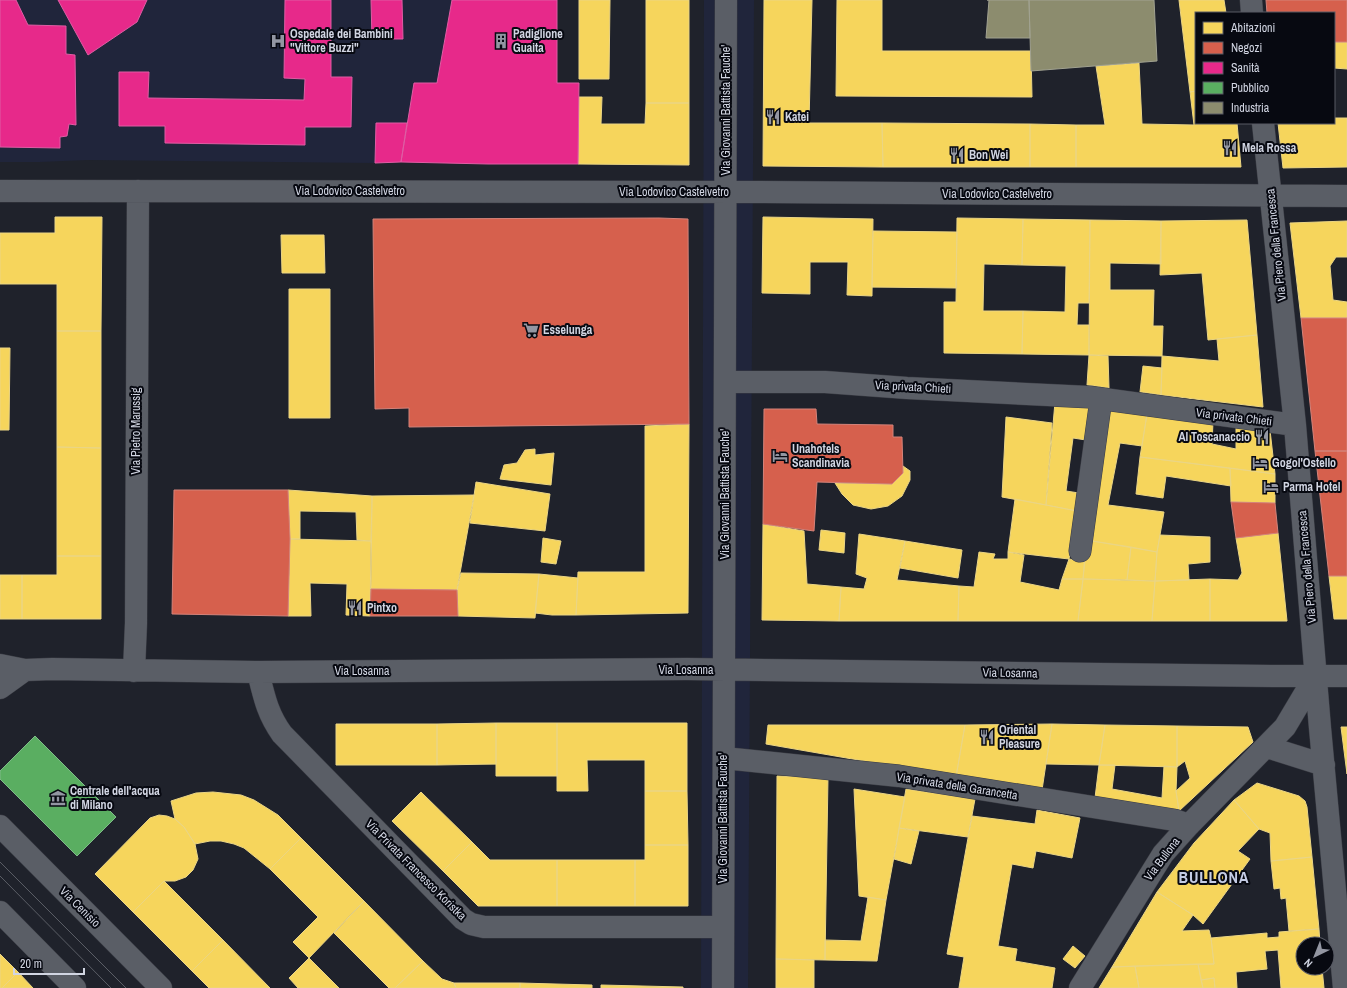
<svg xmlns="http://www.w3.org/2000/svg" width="1347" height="988" font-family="'Archivo Narrow',sans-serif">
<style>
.built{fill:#20253b}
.homes{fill:#f6d55c;stroke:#ebd584}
.shops{fill:#d6604d;stroke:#d4837a}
.health{fill:#e7298a;stroke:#e05da4}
.public{fill:#5aae61;stroke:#7eba88}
.industry{fill:#8c8c6e;stroke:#a1a291}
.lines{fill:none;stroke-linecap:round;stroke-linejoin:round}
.minor-casing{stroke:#3a3c44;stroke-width:23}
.secondary-casing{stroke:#3a3c44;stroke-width:23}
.minor{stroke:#5a5e66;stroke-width:22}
.secondary{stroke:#5a5e66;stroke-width:22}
.tram{stroke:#5b5e66;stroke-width:1}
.labels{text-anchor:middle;stroke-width:4;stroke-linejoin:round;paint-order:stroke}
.poi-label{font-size:12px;font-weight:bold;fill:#d1d5e2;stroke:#070911;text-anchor:start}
.street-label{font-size:12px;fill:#d1d5e2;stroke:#070911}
.district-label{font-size:16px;font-weight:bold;letter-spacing:1px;fill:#c4cce5;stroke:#070911}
</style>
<rect width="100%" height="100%" fill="#1f222b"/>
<!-- built -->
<path class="built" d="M0,0H557V83H579L578,164H488L401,162L375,163L88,160L39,162H0Z
M704,0H754L748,988H701Z"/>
<!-- homes -->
<path class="homes" d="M579,0H610L609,79H579Z
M646,0H689V103H646Z
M764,0H812L809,123H882L883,167L763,166Z
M837,0H882V51H1031L1032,97L836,96Z
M1179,0H1224L1226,13H1196V91L1190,92Z
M1334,42H1347V69L1334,68Z
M1139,63L1142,124L1194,125L1190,92L1196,91V123H1237L1241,167H1076V125H1105L1096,66Z
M579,97H602L601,124H645L646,103H689V165L578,164Z
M1334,118H1347V167L1283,168L1278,123H1334Z
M882,123L1030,124V167H883Z
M1030,124L1076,125V167H1030Z
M55,217H102L101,331H57V284H0V233H55Z
M763,217L873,219L872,296L847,295L848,262H810V294L762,293Z
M957,218L1023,219L1022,265L984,264L983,311H1023L1022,354L944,353V302H956Z
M1023,219L1090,220L1089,303H1078L1077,325H1089V355L1022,354L1023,311L1065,312L1066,266L1022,265Z
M1090,220L1161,221V264L1110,263V290H1154L1153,326H1163L1162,356L1089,355Z
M1247,220L1257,335L1208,340L1202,273L1160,275L1161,221Z
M1347,221V257H1336L1330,266L1333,300L1347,302V318H1301L1290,223Z
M873,231L957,232L956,288L872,287Z
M281,235H324L325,273H282Z
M289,289H330V418H289Z
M57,331H101V448L57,447Z
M1257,335L1263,407L1161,395L1162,356L1219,361L1217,339Z
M0,348H10L9,430H0Z
M1089,355L1108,356L1109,388L1087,385Z
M1143,366L1162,368L1161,395L1140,392Z
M1055,402L1092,407L1086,440L1073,438L1066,491L1079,493L1077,511L1046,505Z
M1105,409L1147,414L1142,446L1120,443L1108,505L1164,512L1157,552L1086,540Z
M1147,414L1213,422L1212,444L1236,449V425L1270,430L1275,474L1140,457Z
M1006,417L1052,423L1046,505L1002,497Z
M689,424L688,613L576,615L578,572H645V426Z
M57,447L101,448V556H57Z
M535,449V455L554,453L551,485L500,479L504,465L517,463L525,450Z
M1140,457L1230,468L1231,486L1166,476L1163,498L1136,494Z
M903,466L910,471V480L902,496L888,506L871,509L853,505L842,494L835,483L892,484L903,473Z
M1230,468L1275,474V503L1231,502Z
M476,482L550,494L545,531L470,523Z
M288,490L372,496L371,541L357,540L356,512L300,511V539H290Z
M474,495L457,590L371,589L372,496Z
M1015,499L1077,511L1069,559L1008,552Z
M763,524L804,531L807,584L841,587L839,621L762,620Z
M821,530L845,533L844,553L819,550Z
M1278,533L1287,621H1210V579L1238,580L1242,573L1236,538Z
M859,534L905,541L897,580L959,586L958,621H839L841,587L864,589L867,578L856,574Z
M1160,535L1210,537V562L1188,564L1189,580L1155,581L1157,552Z
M543,538L561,541L556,564L541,562Z
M290,539L371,541L370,616L346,615L347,584L310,583L311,616H288Z
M1086,540L1131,547L1127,580L1083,579Z
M905,541L962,550L958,578L900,568Z
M1131,547L1157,552L1155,581L1127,580Z
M979,552L995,554L993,559H1008V552L1024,555L1020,582L1059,590L1062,579H1083L1078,621H958L959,586L974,587Z
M57,556H101V619H22V575H57Z
M1069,559L1085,561L1083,579H1062Z
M461,573L539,574L535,618L458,616L457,590Z
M539,574L578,578L576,615H552L535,613Z
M0,575H22V619H0Z
M1329,576H1347V619H1334Z
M1083,579L1155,581L1152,621H1078Z
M1210,579V621H1152L1155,581Z
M496,723V764L437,765V724Z
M496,723H557V776H496Z
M557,723H687V791H645V760H587L588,791H557Z
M336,724H437V765H336Z
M1052,724L1105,725L1099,765L1046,764Z
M1052,724L1042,790L956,777L965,725Z
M768,725H965L956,777L766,744Z
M1105,725L1177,726V767L1099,765Z
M1177,726L1248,727L1253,742L1179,811L1176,791L1190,778L1185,761L1177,767Z
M1341,727H1347V774Z
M1099,765H1115L1112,789L1162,798L1164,766L1177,767L1176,791L1179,811L1095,798Z
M777,776L828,777L825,960L776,959Z
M1257,783L1299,796L1305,801L1307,807L1312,857L1271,861L1270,833L1259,829L1234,800Z
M854,789L905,797L886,900L859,896Z
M906,789L975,799L968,837L899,828Z
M645,791H687L688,845H645Z
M213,792L241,795L254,800L278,815L301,838L270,869L244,848L234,844L221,841H210L195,844L184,827L175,819L171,801L196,793Z
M421,792L472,842L443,871L392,821Z
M1234,800L1259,829L1238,851L1250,859L1203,924L1193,915L1157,892L1194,843Z
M1037,810L1080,818L1072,858L1036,851L1033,868L1012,864L998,946L1017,949L1015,961L1055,968L1052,988H959L964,957L947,954L972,816L1035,824Z
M159,815L167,816L175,819L184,827L195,844L198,859L193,870L186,877L175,881H164L133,912L95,874L150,818Z
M899,828L919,831L911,864L894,859Z
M301,838L364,901L309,958L293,942L318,917L270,869Z
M472,842L490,860H557V906H478L443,871Z
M645,845H688V906H635V860H645Z
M1312,857L1319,929L1289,931L1286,898L1281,899L1280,888L1274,889L1271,861Z
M557,860H635V906H557Z
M164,881L223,940L192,971L133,912Z
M1157,892L1193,915L1182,931L1209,930L1211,938L1214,964L1112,967Z
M868,897L886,900L877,961L825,960V940L861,941Z
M364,901L423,961L395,988H389L334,933Z
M1319,929L1320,944H1303V968H1322L1324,988H1281L1278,950L1265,951L1267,969L1236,972L1237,988H1215L1214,978L1201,980L1198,964H1214L1211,938L1267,933V938L1279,937V932Z
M223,940L270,988H209L192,971Z
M1073,946L1085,956L1075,968L1063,959Z
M0,954L18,972L2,988H0Z
M309,958L339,988H298L289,978Z
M776,959L814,960V988H776Z
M423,961L442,979L454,983L456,988H395Z
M1198,964L1203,988H1139L1135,966Z
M1135,966L1139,988H1099L1112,967Z
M18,972L33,988H2Z
M1214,978L1215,988H1203L1201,980Z
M454,983H520V988H456Z
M520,983L592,985V988H520Z
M601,985L683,987V988H601Z"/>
<!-- shops -->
<path class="shops" d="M1266,0H1347V42H1334V13H1267Z
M659,218L688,219L689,424L409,427V408L375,409L373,219Z
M1301,318H1347V451H1315Z
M764,409H816L817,424L893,425V437H902L903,473L892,484L817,482L814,531L763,524Z
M1315,451H1347V576H1329Z
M174,490H288L290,539L288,616L172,614Z
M1231,502L1275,503L1278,533L1236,538Z
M371,589L457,590L458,616H370Z"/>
<!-- health -->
<path class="health" d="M0,0H16L28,25L66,26V54L75,55L76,125L69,124L67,136L60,137V148L0,147Z
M58,0H147L137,22L88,55Z
M285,0H331V77H352L351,127H305V145L165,143V126H119V72H149L148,98L304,100L305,79L284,78Z
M371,0H402L403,39H372Z
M452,0H557V83H579L578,164H488L401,162L414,83H437Z
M376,123H407L401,162L375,163Z"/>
<!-- public -->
<path class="public" d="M35,736L116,817L77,856L0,779V771Z"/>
<!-- industry -->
<path class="industry" d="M987,0H1029L1030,38H986L989,0Z
M1029,0H1154L1157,61L1031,71Z"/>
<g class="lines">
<!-- minor casing -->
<g class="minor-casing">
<path id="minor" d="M1251,0L1252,13
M1263,123L1295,425L1320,728L1344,988
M0,191L758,192L1347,196
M725,382H825L907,388L1089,397L1295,425
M1080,551L1101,399
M0,665L25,670L52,669L258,672L687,669L1273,676H1347
M134,671L136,623L138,191
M258,672C264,696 267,713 282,734L463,919L471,924L484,927H723
M0,688L25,670
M1267,747L1324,765
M724,758L899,776L1174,820L1189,825
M723,988L726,0
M1080,988L1163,854L1189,825L1285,727L1316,675"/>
</g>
<!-- secondary casing -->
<g class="secondary-casing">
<path id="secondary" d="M0,826L161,988
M0,912L75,988"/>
</g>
<!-- minor -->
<use href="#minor" class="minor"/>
<!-- secondary -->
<use href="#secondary" class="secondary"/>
<!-- tram -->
<path class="tram" d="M0,862L126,988
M0,876L111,988"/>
</g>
<!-- icons -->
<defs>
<g id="hospital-bare" transform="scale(1.2)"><path d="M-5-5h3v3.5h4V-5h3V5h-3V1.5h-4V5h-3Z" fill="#9396a2" stroke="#070911" stroke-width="2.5" paint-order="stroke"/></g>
<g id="building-bare" transform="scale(1.2)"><path d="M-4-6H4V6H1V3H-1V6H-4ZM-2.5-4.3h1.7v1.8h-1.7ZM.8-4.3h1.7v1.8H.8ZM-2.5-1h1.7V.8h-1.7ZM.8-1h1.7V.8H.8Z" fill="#9396a2" stroke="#070911" stroke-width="2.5" paint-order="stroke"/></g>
<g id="restaurant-bare" transform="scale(1.2)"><path d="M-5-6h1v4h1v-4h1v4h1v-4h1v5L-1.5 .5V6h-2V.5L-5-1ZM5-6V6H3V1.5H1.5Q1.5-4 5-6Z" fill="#9396a2" stroke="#070911" stroke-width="2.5" paint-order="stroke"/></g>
<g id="supermarket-bare" transform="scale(1.2)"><path d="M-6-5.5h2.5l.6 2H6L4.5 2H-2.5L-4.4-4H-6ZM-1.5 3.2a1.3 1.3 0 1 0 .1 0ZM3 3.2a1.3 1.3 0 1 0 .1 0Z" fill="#9396a2" stroke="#070911" stroke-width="2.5" paint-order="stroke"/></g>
<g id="hotel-bare" transform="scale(1.2)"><path d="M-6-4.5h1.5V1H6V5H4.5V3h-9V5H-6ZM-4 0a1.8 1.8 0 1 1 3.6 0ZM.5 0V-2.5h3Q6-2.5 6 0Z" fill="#9396a2" stroke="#070911" stroke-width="2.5" paint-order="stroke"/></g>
<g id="museum-bare" transform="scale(1.2)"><path d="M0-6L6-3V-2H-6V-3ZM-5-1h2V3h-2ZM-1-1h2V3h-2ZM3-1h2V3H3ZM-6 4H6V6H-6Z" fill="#9396a2" stroke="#070911" stroke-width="2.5" paint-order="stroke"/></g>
</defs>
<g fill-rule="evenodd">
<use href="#hospital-bare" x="278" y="41"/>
<use href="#building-bare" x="501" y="41"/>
<use href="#restaurant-bare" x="773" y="117"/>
<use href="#restaurant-bare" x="1230" y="148"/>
<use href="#restaurant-bare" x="957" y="155"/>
<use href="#supermarket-bare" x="531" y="330"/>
<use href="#restaurant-bare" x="1262" y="437"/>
<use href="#hotel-bare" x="780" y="456"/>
<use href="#hotel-bare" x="1260" y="463"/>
<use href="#hotel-bare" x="1271" y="487"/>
<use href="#restaurant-bare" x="355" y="608"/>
<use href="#restaurant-bare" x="987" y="737"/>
<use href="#museum-bare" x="58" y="798"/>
</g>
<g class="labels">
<!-- poi labels -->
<g class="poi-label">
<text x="290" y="38">Ospedale dei Bambini<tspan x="290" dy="14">"Vittore Buzzi"</tspan></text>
<text x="513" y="38">Padiglione<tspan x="513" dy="14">Guaita</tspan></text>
<text x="785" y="121">Katei</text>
<text x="1242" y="152">Mela Rossa</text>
<text x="969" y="159">Bon Wei</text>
<text x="543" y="334">Esselunga</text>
<text x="1250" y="441" text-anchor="end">Al Toscanaccio</text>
<text x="792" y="453">Unahotels<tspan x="792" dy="14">Scandinavia</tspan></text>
<text x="1272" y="467">Gogol'Ostello</text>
<text x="1283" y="491">Parma Hotel</text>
<text x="367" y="612">Pintxo</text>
<text x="999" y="734">Oriental<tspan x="999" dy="14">Pleasure</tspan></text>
<text x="70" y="795">Centrale dell'acqua<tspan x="70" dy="14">di Milano</tspan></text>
</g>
<!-- street labels -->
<g class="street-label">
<text transform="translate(726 110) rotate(-90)" y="4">Via Giovanni Battista Fauche'</text>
<text x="350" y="195">Via Lodovico Castelvetro</text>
<text x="674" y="196">Via Lodovico Castelvetro</text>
<text x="997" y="198">Via Lodovico Castelvetro</text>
<text transform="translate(1276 245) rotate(-96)" y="4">Via Piero della Francesca</text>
<text transform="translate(913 387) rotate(3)" y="4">Via privata Chieti</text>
<text transform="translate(1234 417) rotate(7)" y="4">Via privata Chieti</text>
<text transform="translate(136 431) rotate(-90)" y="4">Via Pietro Marussig</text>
<text transform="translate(725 494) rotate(-90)" y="4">Via Giovanni Battista Fauche'</text>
<text transform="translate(1307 567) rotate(-95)" y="4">Via Piero della Francesca</text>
<text x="686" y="674">Via Losanna</text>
<text x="362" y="675">Via Losanna</text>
<text transform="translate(1010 673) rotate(1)" y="4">Via Losanna</text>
<text transform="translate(957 786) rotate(9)" y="4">Via privata della Garancetta</text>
<text transform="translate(723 818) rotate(-90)" y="4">Via Giovanni Battista Fauche'</text>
<text transform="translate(1162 859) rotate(-53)" y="4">Via Bullona</text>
<text transform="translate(416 870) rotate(45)" y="4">Via Privata Francesco Koristka</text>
<text transform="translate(80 907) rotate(45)" y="4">Via Cenisio</text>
</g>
<!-- district labels -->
<g class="district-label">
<text x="1214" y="883">BULLONA</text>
</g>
</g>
<!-- legend -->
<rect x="1195" y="12" width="140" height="112" fill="#070911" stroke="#585b65"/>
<rect x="1203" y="22" width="20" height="12" fill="#f6d55c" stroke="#585b65"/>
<text x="1231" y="32" font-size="12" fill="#d1d5e2">Abitazioni</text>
<rect x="1203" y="42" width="20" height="12" fill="#d6604d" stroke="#585b65"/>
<text x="1231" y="52" font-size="12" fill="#d1d5e2">Negozi</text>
<rect x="1203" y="62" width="20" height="12" fill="#e7298a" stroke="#585b65"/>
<text x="1231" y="72" font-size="12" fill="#d1d5e2">Sanità</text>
<rect x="1203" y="82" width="20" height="12" fill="#5aae61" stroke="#585b65"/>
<text x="1231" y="92" font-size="12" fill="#d1d5e2">Pubblico</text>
<rect x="1203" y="102" width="20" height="12" fill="#8c8c6e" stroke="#585b65"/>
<text x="1231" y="112" font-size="12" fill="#d1d5e2">Industria</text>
<!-- north arrow -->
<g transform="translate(1315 956) rotate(223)"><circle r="19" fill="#070911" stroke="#585b65"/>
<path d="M0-3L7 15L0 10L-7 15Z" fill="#9396a2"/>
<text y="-6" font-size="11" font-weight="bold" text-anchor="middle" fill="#d1d5e2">N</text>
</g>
<!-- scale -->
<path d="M14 968v6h70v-6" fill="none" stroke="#d1d5e2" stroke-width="2"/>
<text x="20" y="968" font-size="12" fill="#d1d5e2" stroke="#070911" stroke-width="3" paint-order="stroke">20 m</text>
</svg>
